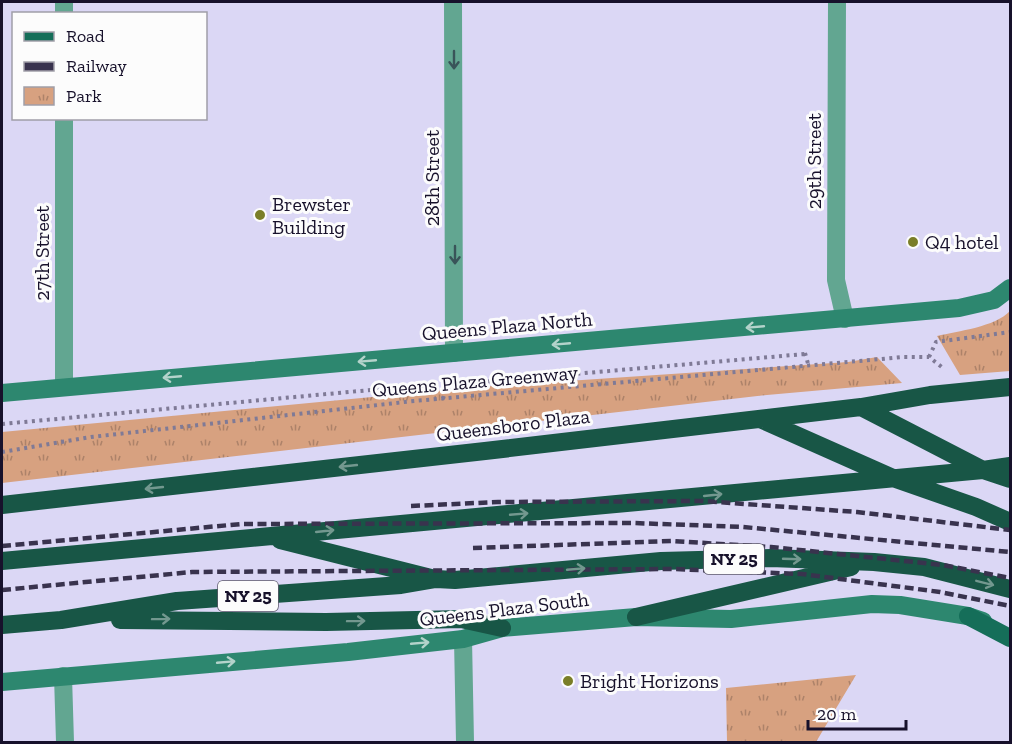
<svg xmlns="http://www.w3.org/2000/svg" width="1012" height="744" font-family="'Zilla Slab',serif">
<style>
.park{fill:url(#park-tufts)}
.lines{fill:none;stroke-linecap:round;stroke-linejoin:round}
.path{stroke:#7f7a96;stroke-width:4;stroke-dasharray:3 4.5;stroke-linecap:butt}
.street{stroke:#62a691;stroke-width:18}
.secondary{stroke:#2d876f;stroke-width:18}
.primary{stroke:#156e59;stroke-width:18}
.highway{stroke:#185646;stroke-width:18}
.rail{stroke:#39334e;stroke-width:4.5;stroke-dasharray:9 4.5;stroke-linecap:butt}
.oneway{stroke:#395459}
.oneway2{stroke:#b4d3cb}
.oneway3{stroke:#73988f}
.poi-dot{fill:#7a7e28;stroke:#fcfcfc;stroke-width:2}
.labels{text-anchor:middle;stroke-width:6;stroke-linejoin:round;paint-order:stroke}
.shield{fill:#fcfcfc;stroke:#5c586a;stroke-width:1.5}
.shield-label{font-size:18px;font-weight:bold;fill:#17112b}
.street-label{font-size:20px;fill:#17112b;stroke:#fcfcfc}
.poi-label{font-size:20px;fill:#17112b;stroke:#fcfcfc;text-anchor:start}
</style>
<defs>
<pattern id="park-tufts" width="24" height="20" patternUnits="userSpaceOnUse" patternTransform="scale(1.5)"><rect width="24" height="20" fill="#d7a180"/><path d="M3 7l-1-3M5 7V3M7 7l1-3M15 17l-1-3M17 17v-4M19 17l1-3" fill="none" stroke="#ad8269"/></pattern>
</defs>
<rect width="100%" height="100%" fill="#dbd7f5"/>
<!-- park -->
<path class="park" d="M1010,311V371L960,375L937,336C958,331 995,327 1010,311Z
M877,357L902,383L767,395L2,483V432L477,387L848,362Z
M856,675L816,742H727L726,688Z"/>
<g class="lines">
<!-- path -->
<path class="path" d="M805,353L809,367
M929,357L936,342L1010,332
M443,399L447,385
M2,424L414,386L447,385L805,354
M2,452L91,437L414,401L903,357H929L943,368"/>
<!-- street -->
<path class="street" d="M453,2L454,353
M837,2L836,280L845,319
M64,14V2
M64,387V118
M463,639L465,742
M63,676L65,742"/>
<!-- secondary -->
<path class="secondary" d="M2,393L959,308L994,300L1010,288
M2,682L348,652L463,639L502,628L636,617L731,619L872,604L900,605L968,616L983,621"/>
<!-- primary -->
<path class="primary" d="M968,616L1010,638"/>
<!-- highway -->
<path class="highway" d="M861,407L983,470L1010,479
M760,419L893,478L976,507L1010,522
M2,505L485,451L861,407L930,395L1010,387
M280,540L431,578
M2,561L983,470L1010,466
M636,617L851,567
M120,620L326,622L461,619L502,628
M2,625L61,620L177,601L401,585L436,579L455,580L661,561L771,558L874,562L924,567L1010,589"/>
<!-- rail -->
<path class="rail" d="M411,506L498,502L703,501L857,512L1010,530
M2,546L241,524L634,523L743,527L1010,552
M473,548L672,541L771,547L943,565L1010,578
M2,590L192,572L673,569L802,574L940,592L1010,606"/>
</g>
<!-- one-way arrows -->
<defs><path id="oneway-shaft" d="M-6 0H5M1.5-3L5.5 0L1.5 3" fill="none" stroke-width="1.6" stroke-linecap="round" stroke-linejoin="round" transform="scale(1.5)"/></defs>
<g class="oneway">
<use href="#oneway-shaft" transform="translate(454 60) rotate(90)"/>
<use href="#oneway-shaft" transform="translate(455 255) rotate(90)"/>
</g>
<g class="oneway2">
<use href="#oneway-shaft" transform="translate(755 327) rotate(175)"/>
<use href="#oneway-shaft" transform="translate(561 344) rotate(175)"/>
<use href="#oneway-shaft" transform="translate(367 361) rotate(175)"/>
<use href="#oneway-shaft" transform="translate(172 377) rotate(175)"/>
<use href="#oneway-shaft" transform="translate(420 643) rotate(-5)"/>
<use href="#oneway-shaft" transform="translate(226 662) rotate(-5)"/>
</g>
<g class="oneway3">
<use href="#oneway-shaft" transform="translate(348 466) rotate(174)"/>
<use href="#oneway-shaft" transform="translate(154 488) rotate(174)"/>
<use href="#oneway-shaft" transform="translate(713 495) rotate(-6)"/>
<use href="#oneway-shaft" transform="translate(519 514) rotate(-5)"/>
<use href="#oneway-shaft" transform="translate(325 531) rotate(-6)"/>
<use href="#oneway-shaft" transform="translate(792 559) rotate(2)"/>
<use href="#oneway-shaft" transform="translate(576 569) rotate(-5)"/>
<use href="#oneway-shaft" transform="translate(985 583) rotate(14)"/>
<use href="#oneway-shaft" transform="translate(161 619) rotate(-1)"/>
<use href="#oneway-shaft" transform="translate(356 621) rotate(-1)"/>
</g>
<!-- markers -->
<g class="poi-dot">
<circle cx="260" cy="215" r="6"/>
<circle cx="913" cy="242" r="6"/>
<circle cx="568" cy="681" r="6"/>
</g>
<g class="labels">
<!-- shield labels -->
<g class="shield">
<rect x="704" y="544" width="60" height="30" rx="4.5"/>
<rect x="218" y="581" width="60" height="30" rx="4.5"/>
</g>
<g class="shield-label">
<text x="734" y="565">NY 25</text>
<text x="248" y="602">NY 25</text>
</g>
<!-- street labels -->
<g class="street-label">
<text transform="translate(814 161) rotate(-90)" y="7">29th Street</text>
<text transform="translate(432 178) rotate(-90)" y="7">28th Street</text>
<text transform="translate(42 253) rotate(-90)" y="7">27th Street</text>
<text transform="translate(507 326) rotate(-5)" y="7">Queens Plaza North</text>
<text transform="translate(475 381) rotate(-5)" y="7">Queens Plaza Greenway</text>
<text transform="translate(513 425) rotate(-7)" y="7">Queensboro Plaza</text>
<text transform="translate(504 609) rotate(-7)" y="7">Queens Plaza South</text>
</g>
<!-- poi labels -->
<g class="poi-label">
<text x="272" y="211">Brewster<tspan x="272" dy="23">Building</tspan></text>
<text x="925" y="249">Q4 hotel</text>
<text x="580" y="688">Bright Horizons</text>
</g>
</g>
<!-- border -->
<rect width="1012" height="744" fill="none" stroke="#17112b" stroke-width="6"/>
<!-- legend -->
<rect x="12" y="12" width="195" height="108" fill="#fcfcfc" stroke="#a09ea8" stroke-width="1.5"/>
<rect x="24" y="32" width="30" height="9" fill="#156e59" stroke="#a09ea8" stroke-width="1.5"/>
<text x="66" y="42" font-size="18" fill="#17112b">Road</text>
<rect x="24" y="62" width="30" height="9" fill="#39334e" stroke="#a09ea8" stroke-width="1.5"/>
<text x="66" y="72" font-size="18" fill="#17112b">Railway</text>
<rect x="24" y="87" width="30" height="18" fill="url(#park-tufts)" stroke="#a09ea8" stroke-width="1.5"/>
<text x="66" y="102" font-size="18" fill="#17112b">Park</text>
<!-- scale -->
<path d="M808 720v9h98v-9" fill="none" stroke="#17112b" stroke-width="3"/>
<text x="817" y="720" font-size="18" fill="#17112b" stroke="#fcfcfc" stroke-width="4.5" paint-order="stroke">20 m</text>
</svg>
